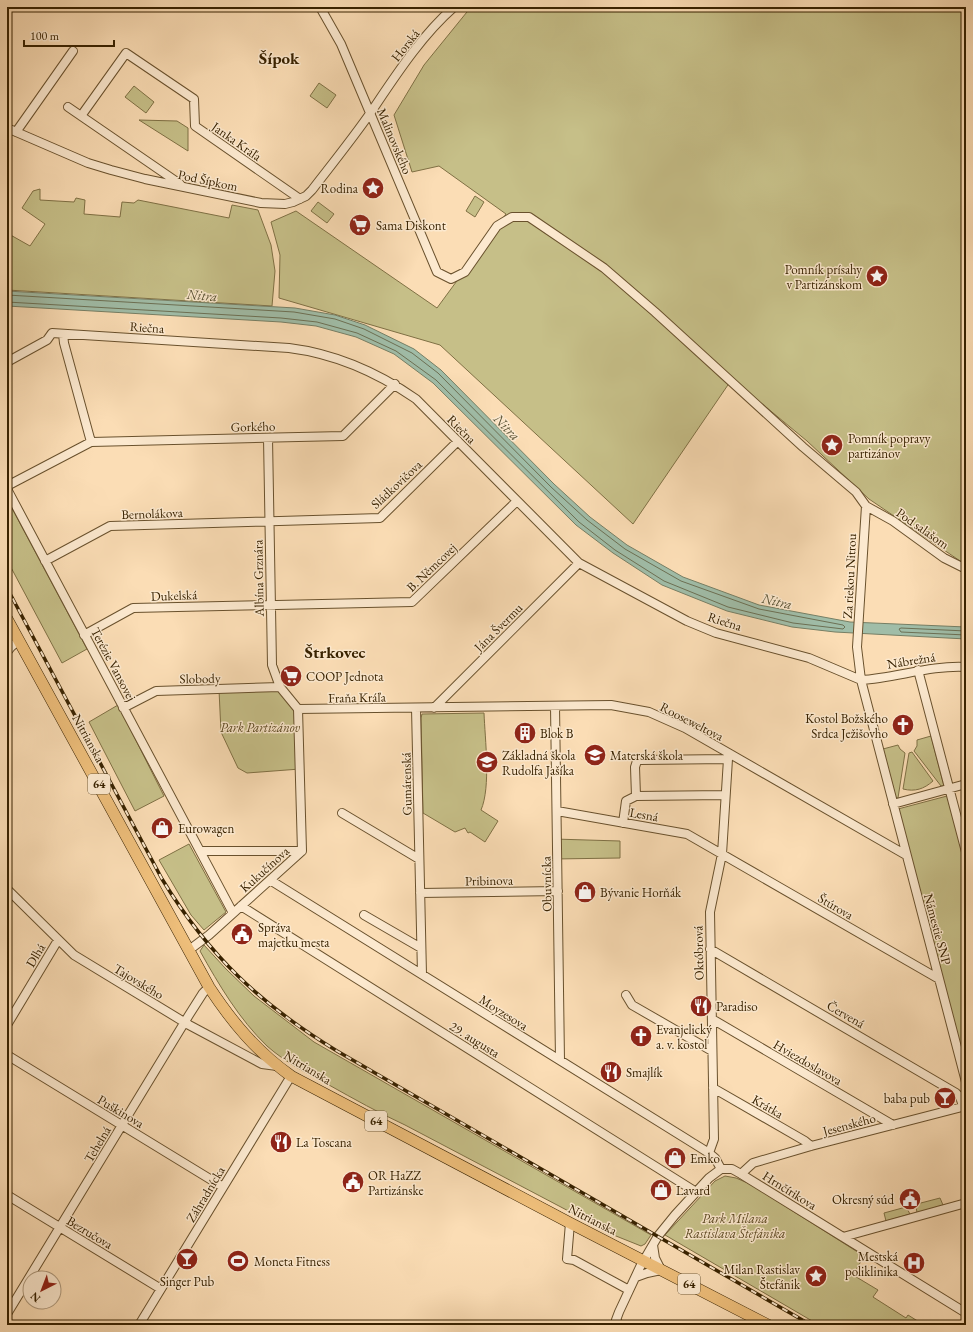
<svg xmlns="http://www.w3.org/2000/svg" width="973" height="1332" font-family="'EB Garamond',serif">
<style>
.green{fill:#c6bf88;stroke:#7f7044}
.water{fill:#a0bda8;stroke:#767f65}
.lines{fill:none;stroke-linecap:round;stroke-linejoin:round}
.shore{stroke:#6c7054;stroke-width:1}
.minor-casing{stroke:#69512d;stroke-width:10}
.major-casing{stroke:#382200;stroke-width:12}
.minor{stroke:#fce9cf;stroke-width:8}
.major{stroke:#eebe7a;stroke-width:11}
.rail-casing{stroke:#382200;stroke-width:3.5}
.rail{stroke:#fce9cf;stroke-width:2;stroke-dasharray:6;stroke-linecap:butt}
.labels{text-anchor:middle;stroke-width:3;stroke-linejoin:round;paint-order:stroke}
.shield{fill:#fce9cf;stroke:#735e3e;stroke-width:1}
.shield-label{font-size:12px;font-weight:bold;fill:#382200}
.street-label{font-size:13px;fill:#382200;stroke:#fce9cf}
.poi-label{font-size:13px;fill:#382200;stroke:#fce9cf;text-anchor:start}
.park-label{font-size:13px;font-style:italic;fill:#5c4922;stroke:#fce9cf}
.water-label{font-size:14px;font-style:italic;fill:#575032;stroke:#fce9cf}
.district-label{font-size:17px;font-weight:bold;fill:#382200;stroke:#fce9cf}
</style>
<rect width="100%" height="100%" fill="#fbddb5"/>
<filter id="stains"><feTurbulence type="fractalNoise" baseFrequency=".005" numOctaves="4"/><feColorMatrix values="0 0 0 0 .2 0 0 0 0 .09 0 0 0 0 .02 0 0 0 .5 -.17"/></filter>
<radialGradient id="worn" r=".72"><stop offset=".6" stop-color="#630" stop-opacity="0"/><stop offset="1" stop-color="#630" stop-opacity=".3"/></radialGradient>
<!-- green -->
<path class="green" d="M471,7H966V565L869,499L807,441L732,379L633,524L440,345L279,298L280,255L271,222L296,211L437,308L506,214L439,166L412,172L394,115L424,65Z
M319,83L336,95L327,108L310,96Z
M134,86L154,102L146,113L125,97Z
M139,120L177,121L188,128V151Z
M40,189V200L74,202L76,198L85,200L84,214L120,217L122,202L134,203L138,200L229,218L232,205L258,210L271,245L275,271L272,306L7,290V233L30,246L45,224L22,208L33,191Z
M475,196L484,202L475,217L466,211Z
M318,202L334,214L327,223L311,211Z
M7,499L87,649L62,663L7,560Z
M280,687L298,709L300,769L247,773L238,768L221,732L219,690Z
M118,705L164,796L135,811L89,722Z
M484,713C485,739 491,787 481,810L498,821L485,842L470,832L468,833L465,828L455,832L423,813L421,718L422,714Z
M931,736L944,786H941L914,751L917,746V740Z
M898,745L900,749L905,753L898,798H896L883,749Z
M912,752L933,781C924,789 915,792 903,789L909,753Z
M947,796L966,866V1070L898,809Z
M554,839L620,841V858L554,859Z
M189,844L226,912L204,930L191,915L159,860Z
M204,945L226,969L254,996L314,1042L651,1235L645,1244L641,1246L616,1236L405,1125C379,1113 354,1099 329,1085C308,1074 285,1062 267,1046C239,1019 219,985 200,951Z
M725,1176L736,1178L750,1184L864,1256L853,1275L878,1290L873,1297L906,1318L908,1315L924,1325H819L665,1235L715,1181Z
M940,1198L943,1205L917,1213L916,1206L917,1204Z
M906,1207L910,1214L886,1221L884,1213Z"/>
<!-- water -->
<path class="water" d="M7,291L295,308L335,315L365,325L414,349L441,370L554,484L590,517L627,545L683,577L759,605L850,622L966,627V639L835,632L792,627L727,611L662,585L613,553L576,525L433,383L394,354L356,337L316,326L281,322L7,306Z"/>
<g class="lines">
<!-- shore -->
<path class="shore" d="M7,295L294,312L335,319L364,329L412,353L438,373L551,487L587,520L625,549L681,581L759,609L843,625L845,627L843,629L835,628L793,623L728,607L664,581L615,550L579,522L436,380L396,351L357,333L317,322L281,318L7,302
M966,631L901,628L899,629L901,632L966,635"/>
<!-- minor casing -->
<g class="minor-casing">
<path id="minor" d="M320,7L341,44L437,272L451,279L465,272L497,226L512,217H529L604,268L655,312L803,447L856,492L866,506L893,521L944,558L966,569
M68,107L180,184
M81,116L126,53L194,99L195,126L300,199
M7,128L88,163L111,170L145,179L261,203L285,204L293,202L306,196L312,190C332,164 353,138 371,112C396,75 421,36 454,7
M16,132L73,51
M63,334L64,343L91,442
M7,362L47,340L52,333L289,348C337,354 377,372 416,399L579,563L687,621L716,633L809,658L861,680
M268,438L272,665L280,687L298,709
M7,486L91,442L343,436L395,384
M7,489L233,913
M866,506L857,647L861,680L966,1082
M45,561L110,526L380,518L458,441
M84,635L133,608L412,602L517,501
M7,652L11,647L19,640
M918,670L966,852
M861,680C896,678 930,665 966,667
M555,706L560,1060
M123,708L156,691L280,687
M416,708L422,974
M434,708L579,563
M298,709L611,705L649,712L685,728L906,855
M636,796L635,767L637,761L640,760L728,759
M893,804L966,784
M557,811L687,834L939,979
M342,813L419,859
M623,823L626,801L636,796L725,795
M200,851H302
M270,880L709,1153L715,1158L721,1169
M7,889L74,955L189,1025L262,1064L277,1066
M420,893L558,891
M241,906L696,1192
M364,915L421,948
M710,949L956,1093L960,1097L963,1106
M189,950L209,935L302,851L298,709
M626,995L632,1005L712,1051
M712,1019L893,1125
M7,1025L58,940
M7,1055L223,1187
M713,1088L805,1141L811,1146
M709,1153L714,1139L710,912L722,854L728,759L730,754
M721,1169H732L741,1174L966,1313
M741,1174L753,1163L811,1146L966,1106
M7,1195L161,1289
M570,1223L567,1259L574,1260L629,1290
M843,1237L966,1203
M636,1277L647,1273L661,1270L655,1258L653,1245
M7,1314L189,1015L203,993L209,987
M139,1325L291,1076
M620,1325L616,1320L619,1312L640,1267L658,1236L675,1215L709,1178L721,1169"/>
</g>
<!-- major casing -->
<g class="major-casing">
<path id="major" d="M7,619L209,987C232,1022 256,1051 291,1076L570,1223L768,1325"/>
</g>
<!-- minor -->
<use href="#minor" class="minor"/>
<!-- major -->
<use href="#major" class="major"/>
<!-- rail casing -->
<g class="rail-casing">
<path id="rail" d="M7,588L162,879C209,956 260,1004 337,1051L811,1325"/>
</g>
<!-- rail -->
<use href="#rail" class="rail"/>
</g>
<!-- icons -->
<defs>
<g id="sight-disc" transform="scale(1.15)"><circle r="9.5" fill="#8f2418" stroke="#fce9cf"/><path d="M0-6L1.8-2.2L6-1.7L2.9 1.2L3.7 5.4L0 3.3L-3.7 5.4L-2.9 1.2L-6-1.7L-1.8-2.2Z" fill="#fff"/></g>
<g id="supermarket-disc" transform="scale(1.15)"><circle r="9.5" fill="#8f2418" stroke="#fce9cf"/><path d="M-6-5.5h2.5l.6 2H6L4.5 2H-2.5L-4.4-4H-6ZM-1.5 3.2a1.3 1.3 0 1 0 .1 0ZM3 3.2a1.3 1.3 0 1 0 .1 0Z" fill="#fff"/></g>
<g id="church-disc" transform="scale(1.15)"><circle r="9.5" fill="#8f2418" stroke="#fce9cf"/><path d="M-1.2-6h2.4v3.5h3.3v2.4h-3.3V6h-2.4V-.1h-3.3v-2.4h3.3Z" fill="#fff"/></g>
<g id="building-disc" transform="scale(1.15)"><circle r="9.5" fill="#8f2418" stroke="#fce9cf"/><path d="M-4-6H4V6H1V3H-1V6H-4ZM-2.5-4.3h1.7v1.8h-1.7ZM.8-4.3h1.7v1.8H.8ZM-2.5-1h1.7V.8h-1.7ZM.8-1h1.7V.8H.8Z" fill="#fff"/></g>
<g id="school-disc" transform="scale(1.15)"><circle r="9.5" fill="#8f2418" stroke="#fce9cf"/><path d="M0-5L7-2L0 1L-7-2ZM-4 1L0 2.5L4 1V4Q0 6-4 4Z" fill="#fff"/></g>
<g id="shop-disc" transform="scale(1.15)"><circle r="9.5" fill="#8f2418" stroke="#fce9cf"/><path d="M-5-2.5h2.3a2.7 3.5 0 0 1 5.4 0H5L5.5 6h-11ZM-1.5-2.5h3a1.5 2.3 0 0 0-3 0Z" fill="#fff"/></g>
<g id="civic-disc" transform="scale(1.15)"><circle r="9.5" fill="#8f2418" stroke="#fce9cf"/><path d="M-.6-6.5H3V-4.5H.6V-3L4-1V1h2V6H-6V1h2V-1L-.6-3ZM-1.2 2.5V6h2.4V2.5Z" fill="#fff"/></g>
<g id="restaurant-disc" transform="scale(1.15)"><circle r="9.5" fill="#8f2418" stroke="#fce9cf"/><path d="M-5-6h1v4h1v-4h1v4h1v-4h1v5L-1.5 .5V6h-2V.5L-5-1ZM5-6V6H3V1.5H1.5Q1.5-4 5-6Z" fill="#fff"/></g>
<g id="bar-disc" transform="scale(1.15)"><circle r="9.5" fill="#8f2418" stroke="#fce9cf"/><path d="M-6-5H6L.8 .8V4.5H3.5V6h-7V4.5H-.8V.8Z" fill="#fff"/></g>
<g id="stadium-disc" transform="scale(1.15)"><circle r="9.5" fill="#8f2418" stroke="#fce9cf"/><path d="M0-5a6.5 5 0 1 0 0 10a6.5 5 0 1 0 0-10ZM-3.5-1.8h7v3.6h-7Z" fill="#fff"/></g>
<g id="hospital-disc" transform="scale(1.15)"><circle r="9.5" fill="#8f2418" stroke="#fce9cf"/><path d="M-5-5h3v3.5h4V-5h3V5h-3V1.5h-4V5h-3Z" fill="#fff"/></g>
</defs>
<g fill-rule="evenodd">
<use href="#sight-disc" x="373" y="188"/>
<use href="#supermarket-disc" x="360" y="225"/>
<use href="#sight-disc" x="877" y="276"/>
<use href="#sight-disc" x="832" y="445"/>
<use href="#supermarket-disc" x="291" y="676"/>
<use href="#church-disc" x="903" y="725"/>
<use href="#building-disc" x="525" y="733"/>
<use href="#school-disc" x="595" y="755"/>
<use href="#school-disc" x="487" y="762"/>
<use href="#shop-disc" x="162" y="828"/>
<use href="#shop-disc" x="585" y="892"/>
<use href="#civic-disc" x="242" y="934"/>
<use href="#restaurant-disc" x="701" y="1006"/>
<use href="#church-disc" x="641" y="1036"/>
<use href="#restaurant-disc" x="611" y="1072"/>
<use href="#bar-disc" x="945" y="1098"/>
<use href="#restaurant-disc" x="281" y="1142"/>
<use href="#shop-disc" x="675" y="1158"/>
<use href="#civic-disc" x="353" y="1182"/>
<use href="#shop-disc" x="661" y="1190"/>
<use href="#civic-disc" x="910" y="1199"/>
<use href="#bar-disc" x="187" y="1259"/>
<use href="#stadium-disc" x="238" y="1261"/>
<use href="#hospital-disc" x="914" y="1263"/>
<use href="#sight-disc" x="816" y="1276"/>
</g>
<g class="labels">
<!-- shield labels -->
<g class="shield">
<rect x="88" y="774" width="22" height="20" rx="3"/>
<rect x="365" y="1111" width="22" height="20" rx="3"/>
<rect x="678" y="1274" width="22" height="20" rx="3"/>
</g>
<g class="shield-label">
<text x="99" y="788">64</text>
<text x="376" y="1125">64</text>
<text x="689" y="1288">64</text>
</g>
<!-- street labels -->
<g class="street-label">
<text transform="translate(405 45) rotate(-52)" y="5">Horská</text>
<text transform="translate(237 141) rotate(35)" y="5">Janka Kráľa</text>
<text transform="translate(395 141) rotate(67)" y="5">Malinovského</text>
<text transform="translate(208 180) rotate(12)" y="5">Pod Šípkom</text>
<text transform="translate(147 327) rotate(4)" y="5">Riečna</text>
<text transform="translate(253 426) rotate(-1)" y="5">Gorkého</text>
<text transform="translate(462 429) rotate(45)" y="5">Riečna</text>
<text transform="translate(396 484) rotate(-43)" y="5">Sládkovičova</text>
<text transform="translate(152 513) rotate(-2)" y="5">Bernolákova</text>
<text transform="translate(923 528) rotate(35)" y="5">Pod salašom</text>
<text transform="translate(431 567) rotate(-44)" y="5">B. Němcovej</text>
<text transform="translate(849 576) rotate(-87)" y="5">Za riekou Nitrou</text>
<text transform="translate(258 578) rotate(-91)" y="5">Albína Grznára</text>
<text transform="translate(174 595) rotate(-2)" y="5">Dukelská</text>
<text transform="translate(725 621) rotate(18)" y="5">Riečna</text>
<text transform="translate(498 627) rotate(-45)" y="5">Jána Švermu</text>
<text transform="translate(911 660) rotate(-9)" y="5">Nábrežná</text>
<text transform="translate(114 664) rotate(62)" y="5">Terézie Vansovej</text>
<text transform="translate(200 678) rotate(-1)" y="5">Slobody</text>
<text transform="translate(357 697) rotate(-1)" y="5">Fraňa Kráľa</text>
<text transform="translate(692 721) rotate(27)" y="5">Rooseweltova</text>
<text transform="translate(89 738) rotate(61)" y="5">Nitrianska</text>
<text transform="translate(406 784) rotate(-91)" y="5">Gumárenská</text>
<text transform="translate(644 814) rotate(10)" y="5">Lesná</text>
<text transform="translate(264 869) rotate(-42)" y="5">Kukučínova</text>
<text transform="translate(489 880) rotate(-1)" y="5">Pribinova</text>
<text transform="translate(546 884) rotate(-91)" y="5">Obuvnícka</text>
<text transform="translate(836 906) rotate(30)" y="5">Štúrova</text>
<text transform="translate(938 929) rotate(75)" y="5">Námestie SNP</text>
<text transform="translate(698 953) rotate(-91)" y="5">Októbrová</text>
<text transform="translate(35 955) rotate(-59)" y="5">Dlhá</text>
<text transform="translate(139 981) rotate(31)" y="5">Tajovského</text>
<text transform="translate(504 1012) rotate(32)" y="5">Moyzesova</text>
<text transform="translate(846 1014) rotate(30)" y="5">Červená</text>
<text transform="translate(475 1039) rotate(32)" y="5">29. augusta</text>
<text transform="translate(808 1062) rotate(30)" y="5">Hviezdoslavova</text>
<text transform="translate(308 1067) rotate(31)" y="5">Nitrianska</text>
<text transform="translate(768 1106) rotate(30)" y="5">Krátka</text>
<text transform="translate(121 1111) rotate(31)" y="5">Puškinova</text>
<text transform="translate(849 1124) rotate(-15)" y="5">Jesenského</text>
<text transform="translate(97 1144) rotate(-59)" y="5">Tehelná</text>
<text transform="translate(790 1190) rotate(32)" y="5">Hrnčírikova</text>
<text transform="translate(205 1194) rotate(-59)" y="5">Záhradnícka</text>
<text transform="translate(593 1219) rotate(27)" y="5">Nitrianska</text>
<text transform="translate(90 1232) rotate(31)" y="5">Bezručova</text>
</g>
<!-- poi labels -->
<g class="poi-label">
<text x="358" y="193" text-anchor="end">Rodina</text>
<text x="376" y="230">Sama Diskont</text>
<text x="862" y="274" text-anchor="end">Pomník prísahy<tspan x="862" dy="15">v Partizánskom</tspan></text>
<text x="848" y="443">Pomník popravy<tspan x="848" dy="15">partizánov</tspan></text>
<text x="306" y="681">COOP Jednota</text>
<text x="888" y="723" text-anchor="end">Kostol Božského<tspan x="888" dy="15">Srdca Ježišovho</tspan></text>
<text x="540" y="738">Blok B</text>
<text x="502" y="760">Základná škola<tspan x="502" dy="15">Rudolfa Jašíka</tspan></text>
<text x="610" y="760">Materská škola</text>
<text x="178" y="833">Eurowagen</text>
<text x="600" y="897">Bývanie Horňák</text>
<text x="258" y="932">Správa<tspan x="258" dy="15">majetku mesta</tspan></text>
<text x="716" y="1011">Paradiso</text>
<text x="656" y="1034">Evanjelický<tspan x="656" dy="15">a. v. kostol</tspan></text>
<text x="626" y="1077">Smajlík</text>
<text x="930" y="1103" text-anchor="end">baba pub</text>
<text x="296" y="1147">La Toscana</text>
<text x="690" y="1163">Emko</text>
<text x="368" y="1180">OR HaZZ<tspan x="368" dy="15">Partizánske</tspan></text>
<text x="676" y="1195">Lavard</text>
<text x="894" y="1204" text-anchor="end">Okresný súd</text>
<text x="898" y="1261" text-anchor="end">Mestská<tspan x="898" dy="15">poliklinika</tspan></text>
<text x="254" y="1266">Moneta Fitness</text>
<text x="800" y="1274" text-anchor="end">Milan Rastislav<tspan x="800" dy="15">Štefánik</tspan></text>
<text x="187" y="1286" text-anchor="middle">Singer Pub</text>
</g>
<!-- park labels -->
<g class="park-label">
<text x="260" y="732">Park Partizánov</text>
<text x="735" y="1223">Park Milana<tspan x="735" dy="15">Rastislava Štefánika</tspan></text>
</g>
<!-- water labels -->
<g class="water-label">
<text transform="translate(202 295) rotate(5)" y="5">Nitra</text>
<text transform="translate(507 427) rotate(46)" y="5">Nitra</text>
<text transform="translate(777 601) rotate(13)" y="5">Nitra</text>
</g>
<!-- district labels -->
<g class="district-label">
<text x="279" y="64">Šípok</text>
<text x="335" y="658">Štrkovec</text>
</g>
</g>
<!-- margin -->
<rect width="973" height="1332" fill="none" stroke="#fbddb5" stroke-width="24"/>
<rect x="8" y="8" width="957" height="1316" fill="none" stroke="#382200" stroke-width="2"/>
<rect x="12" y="12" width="949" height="1308" fill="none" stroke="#382200"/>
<!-- north arrow -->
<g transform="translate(42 1290) rotate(222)"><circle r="19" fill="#fce9cf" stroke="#ae997c"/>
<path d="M0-3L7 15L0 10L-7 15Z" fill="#8f2418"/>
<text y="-6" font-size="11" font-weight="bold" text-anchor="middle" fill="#382200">N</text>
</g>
<!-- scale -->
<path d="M24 40v6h90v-6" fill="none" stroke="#382200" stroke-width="2"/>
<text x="30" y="40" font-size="12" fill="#382200" stroke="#fce9cf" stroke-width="3" paint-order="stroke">100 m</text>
<rect width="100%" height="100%" filter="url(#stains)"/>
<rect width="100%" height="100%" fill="url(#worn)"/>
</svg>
